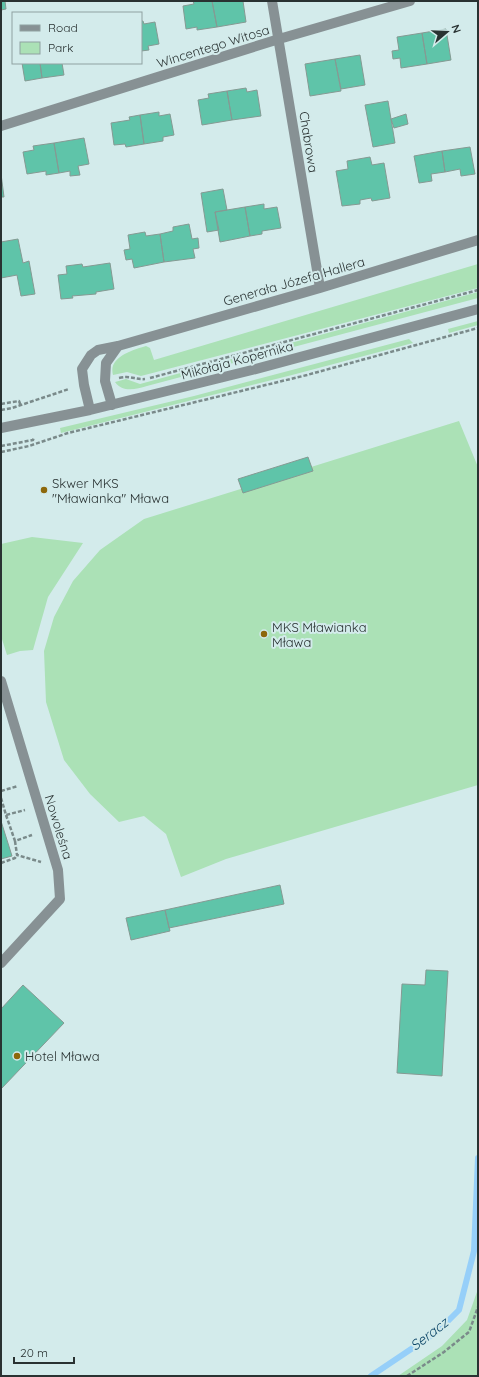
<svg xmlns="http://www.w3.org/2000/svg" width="479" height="1377" font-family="Quicksand,sans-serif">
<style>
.green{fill:#abe1b6}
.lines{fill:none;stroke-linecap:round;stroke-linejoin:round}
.stream{stroke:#96cff9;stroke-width:6}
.building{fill:#5fc4a9;stroke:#859a93}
.path{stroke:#7a8a8a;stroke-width:2.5;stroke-dasharray:4 2;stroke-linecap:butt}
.minor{stroke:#879194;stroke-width:10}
.poi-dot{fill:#8d680b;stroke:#d3ebeb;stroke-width:1.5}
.labels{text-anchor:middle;stroke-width:4;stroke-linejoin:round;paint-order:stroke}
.street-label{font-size:13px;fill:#293232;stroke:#d3ebeb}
.poi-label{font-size:13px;fill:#293232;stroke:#d3ebeb;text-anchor:start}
.water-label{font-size:14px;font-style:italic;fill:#094365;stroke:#d3ebeb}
</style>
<rect width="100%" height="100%" fill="#d3ebeb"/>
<!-- green -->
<path class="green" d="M478,264V288L141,376L127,372L113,375C108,357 133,350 146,346L150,348L154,360Z
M478,292V298L147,386C136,389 123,393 115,382L126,379L140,384Z
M478,321V325L449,333L448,329Z
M409,339L413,343L292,375L61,433L60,428L194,396Z
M459,421L478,467V785L226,859L181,877L166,834L144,816L119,822L90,794L64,760L46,702L44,651L54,617L73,581L100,550L144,519Z
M32,537L83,543L48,597L33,650L20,651L7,655L1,636V544Z
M478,1289V1376H398L442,1346L467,1320Z"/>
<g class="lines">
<!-- stream -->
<path class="stream" d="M371,1376L438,1331L459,1310L474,1251L478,1158"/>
</g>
<!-- building -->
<path class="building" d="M1,1H5L6,9L1,10Z
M193,1H212L217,27L197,30V27L186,29L183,6L194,4Z
M212,1H243L246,22L217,27Z
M141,21H143L144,24L155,22L159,44L148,46L149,50L141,51Z
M446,29L451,60L427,64L422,33Z
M422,33L427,64L401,68L400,58L393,59L392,51L399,50L397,37Z
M360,55L365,85L341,89L335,59Z
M335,59L341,91L310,96L305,64Z
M22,63H40L42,78L25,81Z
M40,63H62L64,75L42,78Z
M246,88L247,92L257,90L261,116L232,120L227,91Z
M227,91L232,120L202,125L198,100L209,98L208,94Z
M388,101L395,143L373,147L365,105Z
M159,112V116L170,114L174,135L163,137V141L144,144L140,115Z
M406,114L408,124L394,128L391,119Z
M140,115L144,144L126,147L125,144L114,145L111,123L130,120L129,117Z
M84,138L89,164L78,166L80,175L70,176V171L59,173L54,143Z
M54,143L59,173L46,175V171L27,174L23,152L34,150L33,146Z
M470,147L475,174L461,176L460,169L445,172L442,151Z
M442,151L445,172L431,174L432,181L419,183L414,156Z
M370,157L372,165L384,163L390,198L372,201L371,198L360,200V204L342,206L336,171L348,169L347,161Z
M1,174L4,197H1Z
M223,189L227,210L215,212L219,230L207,232L201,193Z
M264,204V209L277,207L281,228L262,231V234L250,236L245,207Z
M245,207L250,236L220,242L215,212Z
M189,224L192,239L198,238L199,248L193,249L195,258L164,262L160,234L173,231V227Z
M145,232L146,236L160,234L164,262L134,268L132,259L126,260L124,250L130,249L128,235Z
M18,239L23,263L29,261L35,294L21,296L17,275L1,278V242Z
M110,263L114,289L96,292V294L72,296L73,298L61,299L58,275L67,274L66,266L82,264L83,267Z
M308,457L313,471L243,493L238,479Z
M1,821L12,856L1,859Z
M280,885L284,904L169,928L165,910Z
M165,910L170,931L131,940L126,918Z
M426,970L448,971L442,1076L397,1073L402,984L425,985Z
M23,985L64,1023L1,1089V1009Z"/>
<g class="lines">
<!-- path -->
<path class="path" d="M119,378C131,375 135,380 145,379
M150,378L478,290
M1,404L19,401L21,406
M1,410L12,408L69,389
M1,446L33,440L34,437
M1,452L29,446L68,433L307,375L478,328
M1,791L18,786
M1,798L6,815L25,810
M6,815L15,841L32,835
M15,841L17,855L41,862
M1,863L15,858L17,855
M407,1376L444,1352L469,1332L478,1307"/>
<!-- minor -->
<path class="minor" d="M272,1L320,288
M1,126L279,39L410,1
M112,405L105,381L106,363L118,346
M90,410L84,385L82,369L91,355L98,350L118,346L320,288L478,240
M1,428L90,410L252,370L478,309
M1,681L58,870L60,899L1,963"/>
</g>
<!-- markers -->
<g class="poi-dot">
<circle cx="44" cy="490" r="4"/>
<circle cx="264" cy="634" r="4"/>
<circle cx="17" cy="1056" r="4"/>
</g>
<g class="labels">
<!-- street labels -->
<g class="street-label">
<text transform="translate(213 46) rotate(-17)" y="5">Wincentego Witosa</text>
<text transform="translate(309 142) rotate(81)" y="5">Chabrowa</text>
<text transform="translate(294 281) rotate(-16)" y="5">Generała Józefa Hallera</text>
<text transform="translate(237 360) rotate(-15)" y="5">Mikołaja Kopernika</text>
<text transform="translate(59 827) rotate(73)" y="5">Nowoleśna</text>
</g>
<!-- poi labels -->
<g class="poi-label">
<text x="52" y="488">Skwer MKS<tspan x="52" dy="15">"Mławianka" Mława</tspan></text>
<text x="272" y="632">MKS Mławianka<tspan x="272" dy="15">Mława</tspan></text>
<text x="25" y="1061">Hotel Mława</text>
</g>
<!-- water labels -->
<g class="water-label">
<text transform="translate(429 1334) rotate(-38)" y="5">Seracz</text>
</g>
</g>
<!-- border -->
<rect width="479" height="1377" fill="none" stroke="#293232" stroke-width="4"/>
<!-- legend -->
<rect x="12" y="12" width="130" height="52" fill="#d3ebeb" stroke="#8fa1a1"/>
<rect x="20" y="25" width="20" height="6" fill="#879194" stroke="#8fa1a1"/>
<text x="48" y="32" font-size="12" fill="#293232">Road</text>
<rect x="20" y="42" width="20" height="12" fill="#abe1b6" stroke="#8fa1a1"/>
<text x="48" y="52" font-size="12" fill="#293232">Park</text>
<!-- north arrow -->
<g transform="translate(447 32) rotate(71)" stroke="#d3ebeb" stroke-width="3" paint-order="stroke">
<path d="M0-3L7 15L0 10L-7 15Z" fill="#293232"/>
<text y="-6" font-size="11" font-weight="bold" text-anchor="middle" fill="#293232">N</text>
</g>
<!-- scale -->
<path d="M14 1357v6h60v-6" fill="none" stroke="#293232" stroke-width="2"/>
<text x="20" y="1357" font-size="12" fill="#293232" stroke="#d3ebeb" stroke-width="3" paint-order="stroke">20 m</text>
</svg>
